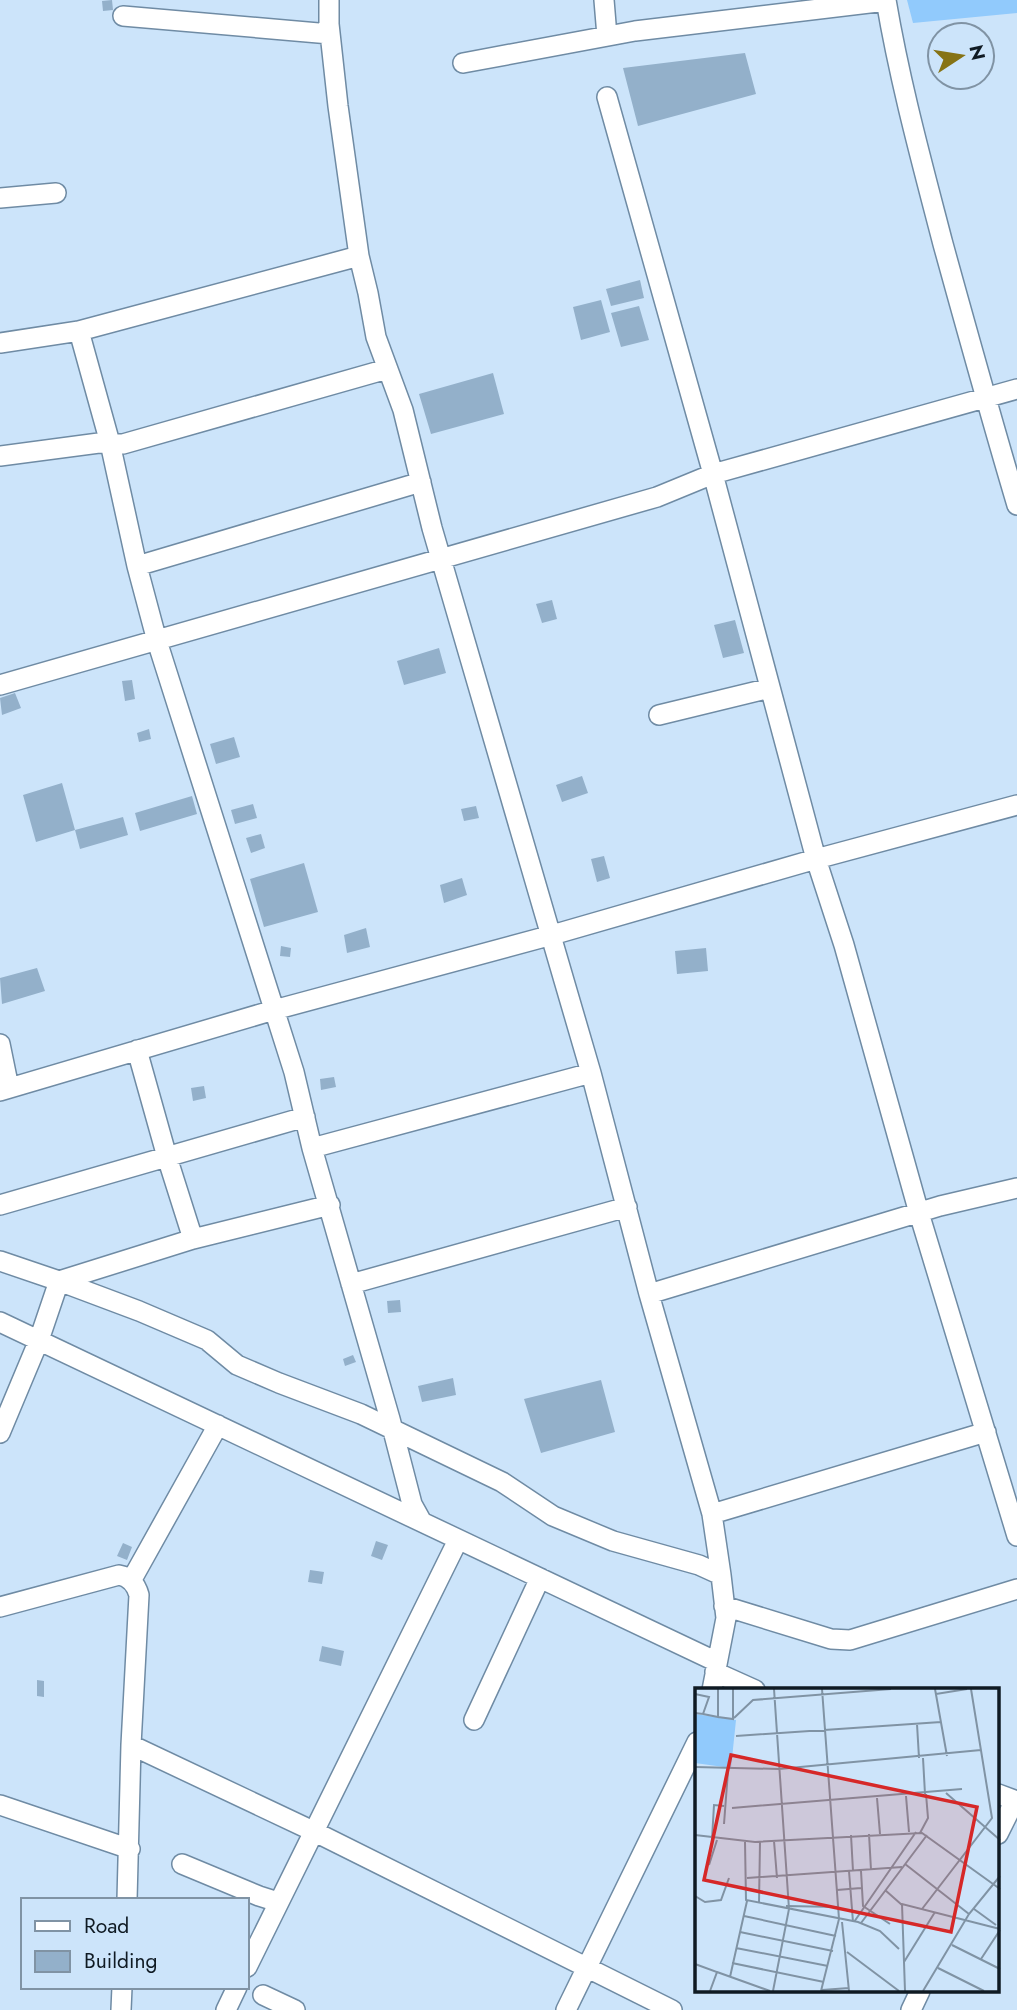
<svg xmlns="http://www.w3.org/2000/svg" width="1017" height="2010" font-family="Jost,sans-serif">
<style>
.green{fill:#91cafc}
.building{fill:#93b0ca}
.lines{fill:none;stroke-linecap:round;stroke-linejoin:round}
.minor-casing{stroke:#6f8ba4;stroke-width:22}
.minor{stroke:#fff;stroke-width:19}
.inset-road{fill:none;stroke:#8093a4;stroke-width:2}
.view{fill:#d62828;fill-opacity:0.15;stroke:#d62828;stroke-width:3.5}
.inset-edge{fill:none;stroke:#0f1a23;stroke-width:3.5}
</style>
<rect width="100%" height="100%" fill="#cce4fa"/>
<!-- green -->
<path class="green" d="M907,0H1017V13L913,23Z"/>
<!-- building -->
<path class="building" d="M112,0L113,10L103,11L102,1Z
M745,53L756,94L638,126L623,68Z
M640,280L644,298L611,306L606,289Z
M601,300L610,332L581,340L573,307Z
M639,306L649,340L621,347L611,313Z
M493,373L504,414L431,434L419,394Z
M552,600L557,619L542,623L536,604Z
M735,620L744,653L723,658L714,625Z
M439,648L446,673L404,685L397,661Z
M132,680L135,699L125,701L122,681Z
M15,693L21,708L2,715L0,698Z
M149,729L151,739L139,742L137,733Z
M234,737L240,757L216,764L210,744Z
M582,776L588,793L562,802L556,785Z
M62,783L75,830L36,842L23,795Z
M192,796L197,814L140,831L135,813Z
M253,804L257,818L235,824L231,810Z
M476,806L479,818L464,821L461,809Z
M123,817L128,835L80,849L75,830Z
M261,834L265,848L251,853L246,838Z
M604,856L610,878L597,882L591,859Z
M304,863L318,912L264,927L250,879Z
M462,878L467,895L444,903L440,885Z
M366,928L370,947L347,953L344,935Z
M281,946L291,948L290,957L280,956Z
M706,948L708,971L677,974L675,951Z
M37,968L45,991L2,1004L0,978Z
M334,1077L336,1087L321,1090L320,1079Z
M204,1086L206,1098L193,1101L191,1088Z
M400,1300L401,1312L388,1313L387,1301Z
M353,1355L356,1362L345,1366L343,1359Z
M453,1378L456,1395L422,1402L418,1386Z
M601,1380L615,1432L541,1453L524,1399Z
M376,1541L388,1545L382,1560L371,1556Z
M123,1543L132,1547L127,1560L117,1556Z
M310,1570L324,1572L322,1584L308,1582Z
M322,1646L344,1651L341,1666L319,1661Z
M37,1680L44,1681V1697L37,1696Z"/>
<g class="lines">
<!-- minor casing -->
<g class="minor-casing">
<path id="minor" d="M329,0V24L338,106L359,256L368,293L376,337L403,410L432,528L591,1073L649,1294L712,1514L721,1575L726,1618L712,1690
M604,0L607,36
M886,0C900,83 922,163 943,244C967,331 991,418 1017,505
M123,16L330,34
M463,63L635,31L886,1
M607,97L713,474L816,859L844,945L919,1213L1017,1536
M0,198L56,193
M79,331L110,443L137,566L157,641L294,1072L312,1148L390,1419L412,1504L422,1522
M0,343L79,331L359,256
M0,456L99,443L123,444L387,369
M137,566L421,482
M0,685L657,497L713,474L1017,389
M659,715L770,688
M0,1044L9,1088
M137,1050L167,1157L193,1239
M0,1091L274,1010L552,935L816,859L1017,805
M312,1148L591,1073
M0,1205L305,1117
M0,1261L59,1281L139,1311L207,1340L237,1365L279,1383L361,1414L502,1482L553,1516L613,1541L699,1565L721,1575
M351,1284L627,1207
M649,1294L940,1206L1017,1188
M0,1322L717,1662
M0,1433L39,1340L59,1281L193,1239L330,1205
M712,1514L986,1432
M131,1581L218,1425
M724,1606L831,1639L850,1640L1017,1589
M0,1607L119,1575C130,1577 136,1584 139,1595L131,1745L127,1900
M715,1672L755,1690
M474,1720L540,1578
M131,1745L315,1832L672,2010
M998,1794L1017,1801
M0,1805L130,1849
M998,1834L1009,1812L1017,1803
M182,1864L259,1896L278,1902
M247,1967L458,1540
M263,1995L295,2010
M121,2010L122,1987
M226,2010L237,1987
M566,2010L697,1742
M911,2010L920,1991"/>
</g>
<!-- minor -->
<use href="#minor" class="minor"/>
</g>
<!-- overview -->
<g transform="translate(695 1688)">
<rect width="304" height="304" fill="#cce4fa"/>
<path d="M0,26L41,32L36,80L0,75Z" fill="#91cafc"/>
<path class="inset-road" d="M240,1L252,68M0,6L14,9L8,26L0,25M241,6L272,1M8,26L23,29V1M23,29L38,31V1M39,30L58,12L196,1M222,36L224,70M41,48L246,34M228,70L230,106M0,79L84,81L286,62M251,105L305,152M211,108L214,144M182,110L185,146M37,120L267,101M29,136L33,83M225,145L233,130L231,106M174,146L176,182M0,147L60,154L227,145L305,201M156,147L158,183M17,151L19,117L29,118M79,153L82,190M50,154L51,212L163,234L185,243L204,261M210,176L274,226M14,177L22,152M154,183L158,234M166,183L168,218L195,236M52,190L207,179M142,202L166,200M190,202L207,217M0,208L10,214L26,212L34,190M64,215L65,154M91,218L143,219M227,221L297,130L276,1M279,221L301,237M49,228L141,248M147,234L154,303M159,234L221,144M166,235L232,147M45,244L138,263M257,257L305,281M41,260L133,278M152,264L204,303M286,271L305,242M209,274L240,224M37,275L129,294M0,276L22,284L15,303M243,280L289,303M22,284L75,303M35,289L52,213M127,302L154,300M78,303L94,221L79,1M126,303L144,231L127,1M210,303L207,216L305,241M228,303L274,226L305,188"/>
<path class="view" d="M36,67L282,119L256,244L9,192Z"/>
<rect width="304" height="304" class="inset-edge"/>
</g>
<!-- legend -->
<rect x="21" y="1898" width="228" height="91" fill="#cce4fa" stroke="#8093a4" stroke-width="2"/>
<rect x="35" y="1921" width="35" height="10" fill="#ffffff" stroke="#8093a4" stroke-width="2"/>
<text x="84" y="1933" font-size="21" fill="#0f1a23">Road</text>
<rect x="35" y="1951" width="35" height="21" fill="#93b0ca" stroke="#8093a4" stroke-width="2"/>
<text x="84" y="1968" font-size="21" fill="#0f1a23">Building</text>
<!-- north arrow -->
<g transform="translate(961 56) rotate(78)"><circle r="33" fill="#cce4fa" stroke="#8093a4" stroke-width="2"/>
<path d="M0-5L12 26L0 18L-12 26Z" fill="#867315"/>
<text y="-10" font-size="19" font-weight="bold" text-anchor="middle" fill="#0f1a23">N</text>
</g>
</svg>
